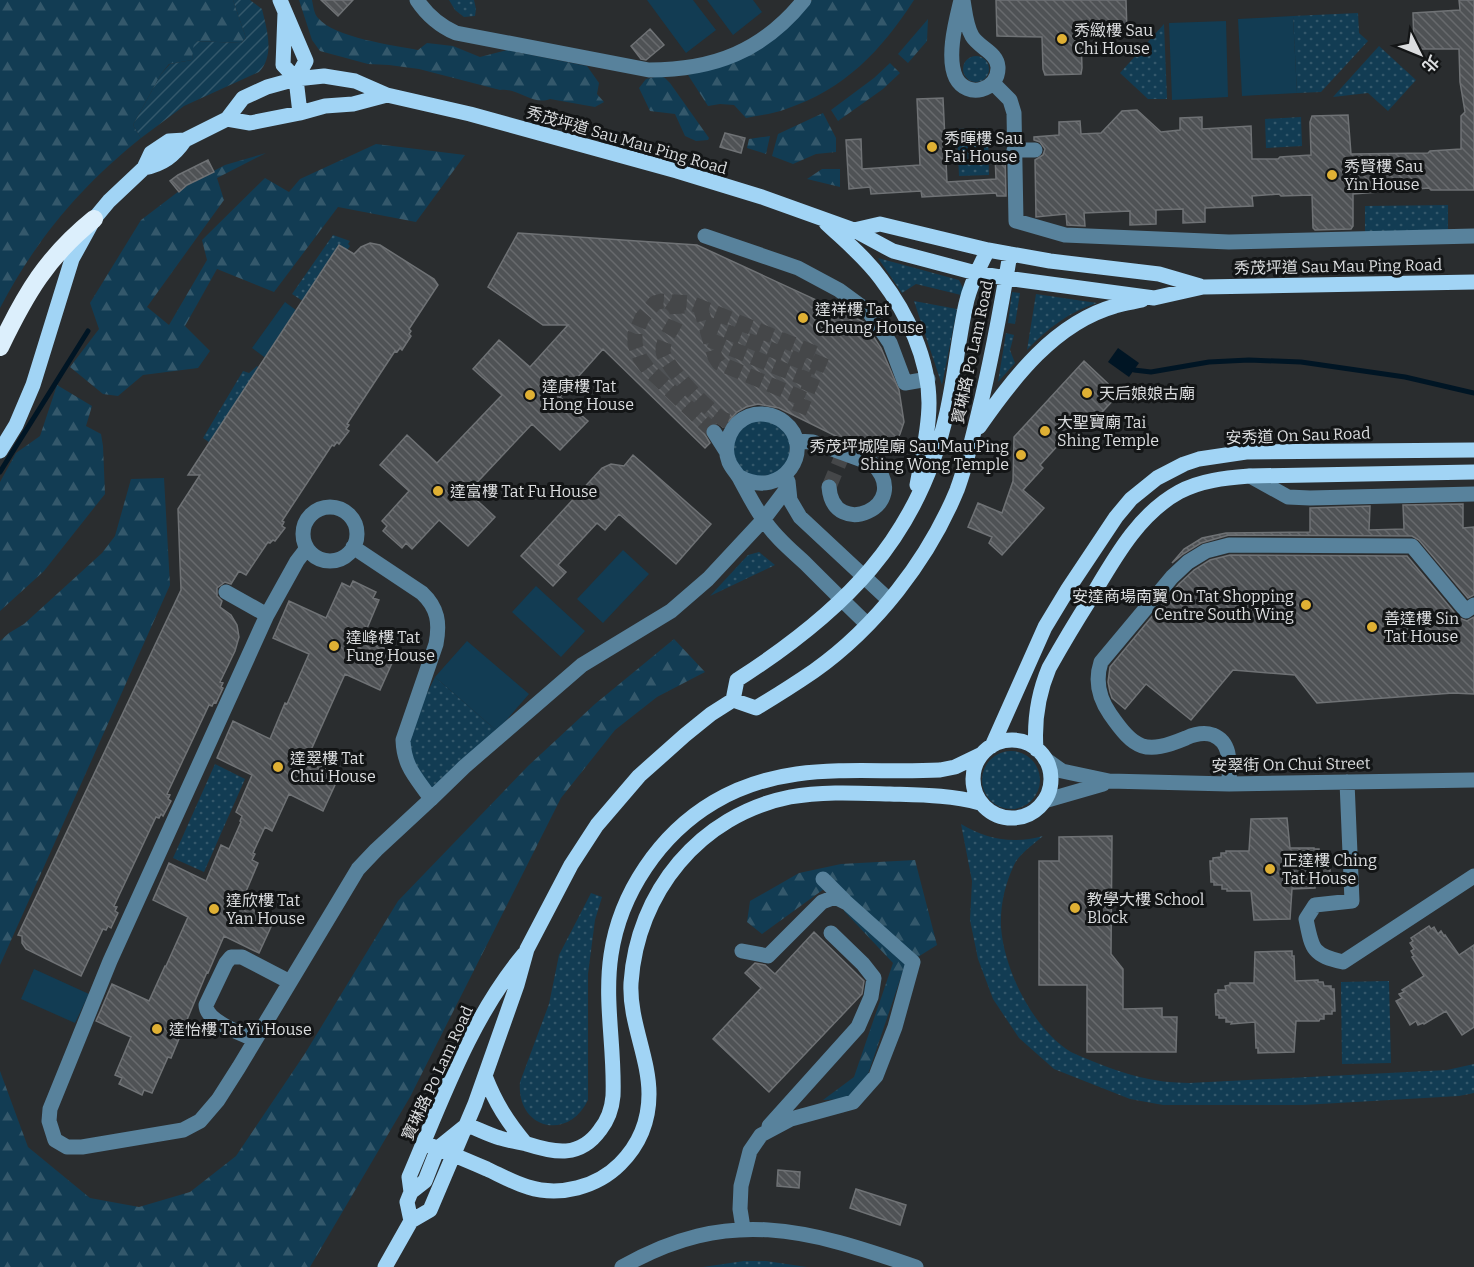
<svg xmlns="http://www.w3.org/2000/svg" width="1474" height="1267" font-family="Bitter,'Noto Sans TC',serif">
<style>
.grass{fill:url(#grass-dots)}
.forest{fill:url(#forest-firs)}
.garden{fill:url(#garden-furrows)}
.pitch{fill:#123c53}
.water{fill:#001524}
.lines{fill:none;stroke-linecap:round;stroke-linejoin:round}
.stream{stroke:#001524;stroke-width:5}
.building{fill:url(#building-back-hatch);stroke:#6f7275;stroke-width:1.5}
.minor-tunnel{stroke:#454749;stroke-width:15;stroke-dasharray:15 8;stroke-linecap:butt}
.minor{stroke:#58829c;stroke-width:15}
.major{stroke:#a1d4f5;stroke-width:15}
.highway{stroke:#dceffc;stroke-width:18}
.poi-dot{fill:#dfb034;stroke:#131516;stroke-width:2}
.labels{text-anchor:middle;stroke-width:6;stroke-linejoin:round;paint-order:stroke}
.poi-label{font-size:16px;fill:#dbdddf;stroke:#131516;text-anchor:start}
.street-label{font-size:16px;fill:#dbdddf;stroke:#131516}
</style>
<defs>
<pattern id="grass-dots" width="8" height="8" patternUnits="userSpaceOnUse" patternTransform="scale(1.5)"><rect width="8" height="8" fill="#123c53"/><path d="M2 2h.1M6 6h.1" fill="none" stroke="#34586b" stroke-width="1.8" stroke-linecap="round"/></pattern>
<pattern id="forest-firs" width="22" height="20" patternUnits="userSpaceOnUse" patternTransform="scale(1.5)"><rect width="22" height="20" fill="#123c53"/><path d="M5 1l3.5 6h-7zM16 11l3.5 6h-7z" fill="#34586b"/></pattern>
<pattern id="garden-furrows" width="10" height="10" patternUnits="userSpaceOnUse" patternTransform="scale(1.5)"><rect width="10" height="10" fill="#123c53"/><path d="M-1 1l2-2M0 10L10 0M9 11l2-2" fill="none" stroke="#34586b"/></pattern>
<pattern id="building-back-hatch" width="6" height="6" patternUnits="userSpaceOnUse" patternTransform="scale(1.5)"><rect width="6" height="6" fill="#4f5255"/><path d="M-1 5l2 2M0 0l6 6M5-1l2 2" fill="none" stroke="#686a6d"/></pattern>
</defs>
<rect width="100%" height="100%" fill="#2a2d2f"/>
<!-- grass -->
<path class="grass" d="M449,0H474L476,9L475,16L464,17L455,10Z
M1358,13L1359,33L1368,41L1321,92L1297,93L1293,16Z
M1164,24L1167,99H1148L1120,73Z
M1379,46L1416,80L1388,111L1368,93L1333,97Z
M963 69a13 13 0 1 1 26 0a13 13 0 1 1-26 0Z
M1301,117L1302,146L1266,148L1265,119Z
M988,128L989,175L959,176L957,129Z
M1448,205V234L1365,236V206Z
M333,235L350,241L348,244L350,246L309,305L292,294Z
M878,258L959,280L963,288L961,295L916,284L902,293Z
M1012,292L1020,293L1015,324L1008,323Z
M1036,294L1097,303C1069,312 1048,328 1027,350Z
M914,301L957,309L942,385Z
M1006,333L1014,335L1010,350L1015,363L998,382Z
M257,366L267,375L216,447L203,438L243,371L249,373Z
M759,419L778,424L790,440L789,460L777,475L748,477L734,464L731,445L740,427Z
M759,552L775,565L710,596L748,555Z
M435,677L497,731L432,791C426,783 418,774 414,764C399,735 423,703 435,677Z
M982 780a29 29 0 1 1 58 0a29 29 0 1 1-58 0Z
M215,764L245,779L204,872L173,858Z
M961,824C988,840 1013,844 1043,836C1034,844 1019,854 1014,865C1005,884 1000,906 1001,927C1004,970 1033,1029 1071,1052C1077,1055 1085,1058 1092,1061C1124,1074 1154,1083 1189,1083L1447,1070L1474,1064V1093L1459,1096L1303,1105H1163L1130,1099L1054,1069L1019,1038L993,999L978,959L970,920L972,881Z
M591,893L602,897L595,920L588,974V1100C568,1142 516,1129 520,1082L549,1004L559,955Z
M1389,981L1391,1063L1342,1064L1341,982Z
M744,1261H766L807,1267H703Z"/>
<!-- forest -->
<path class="forest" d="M0,0H233L246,38L241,43L195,41L192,60L169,64L161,74L133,125L141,138C80,187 37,238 0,308Z
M299,0H312C313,5 314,14 318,18C335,38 393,45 418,50L427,43L453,46L480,57L507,50L587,66L599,83L597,94L604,102L595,107L550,99C533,106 517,87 500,90L419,69L389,65L368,64L320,51L312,40Z
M812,0H914C881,51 845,89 786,109C774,114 759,115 746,118L734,105L720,104L708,106L688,75C741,62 779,45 812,0Z
M928,19L927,41L908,63L898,54Z
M890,63L900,73L883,89L838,121L831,110L874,78Z
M660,76L665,78L670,83L709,138L708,140L696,141L685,136L675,114L650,111L639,88L646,79Z
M823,113L836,138V152L816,154L793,164L772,156L778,134Z
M770,136L766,154L747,148L749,139Z
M376,144L465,155L416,222L338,207L274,292L217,269L185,326L210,351L198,368L143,375L118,396L103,394L70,367L99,329L90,303L141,220L187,185L225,165L266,153L217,178L224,200L147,307L169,325L207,260L202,240L265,178L289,192L300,179Z
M822,169H840V187L807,179Z
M57,385L92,406L86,426L101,434L103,446L105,494L44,571L0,611V482L16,453L40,436Z
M164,478L170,585L0,965V641L9,633L24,624L102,553L115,536L131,479Z
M674,639L705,672L657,697L615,730L561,798L410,1097L310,1267H0V1071L28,1147L90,1198L139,1207L190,1192L236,1156L304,1055L398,901L528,766L595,704Z
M915,860L937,945L905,965L864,1086L848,1099L823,1100L854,1077L893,963L844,911L850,898L835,881L762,934L747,922L750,901L799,873L841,864Z"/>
<!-- garden -->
<path class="garden" d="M233,0H250L262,9C267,30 275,55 259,72L184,106L141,138L133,125L161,74L170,64L192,60L194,41L241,43L246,38Z"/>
<!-- pitch -->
<path class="pitch" d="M647,0H693L716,30L686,53Z
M707,0H753L762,12L733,35Z
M1293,16L1297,93L1242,96L1238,19Z
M1226,21L1228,97L1172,100L1169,23Z
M285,302L308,319L275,365L252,348Z
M623,550L649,574L603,623L577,599Z
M536,586L585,631L561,657L512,612Z
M467,641L529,694L497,731L435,677Z
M34,969L89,994L75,1023L21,999Z"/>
<!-- water -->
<path class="water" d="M1118,348L1139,363L1129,377L1108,362Z"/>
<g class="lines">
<!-- stream -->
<path class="stream" d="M1134,370L1151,372L1209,362L1249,360L1301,362L1405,377L1474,393
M0,472L88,331"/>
</g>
<!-- building -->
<path class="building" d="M321,0H353L338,16Z
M996,0H1126L1127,31L1115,32L1113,34L1081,35L1082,68L1081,74L1045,75L1043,69L1042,37L997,36Z
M1459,0H1474V190H1431L1429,188L1353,194V226L1351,229L1315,230L1313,228L1312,195L1281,196L1279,194L1252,196L1253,206L1205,208V222L1183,223V209L1156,210V224L1130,225V211L1084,213L1085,226L1067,225L1066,214L1036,217L1035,160L1043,155L1045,149L1040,142L1034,140V137L1059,135V122L1080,121L1081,134L1101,133L1122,111L1137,110L1161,132L1180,130V118L1202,117V129L1251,126L1252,159H1278L1280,157L1311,155L1310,122L1312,116L1348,115L1351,154L1428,153L1430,151L1461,149V116L1465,112L1460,82L1459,49H1414L1413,13L1460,10Z
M650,29L664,45L646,60L641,59L631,46Z
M943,98L947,182L996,179L995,155L1005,154L1006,196H997L996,193L922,197L921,191L871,194L870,187L849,189L846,140L861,139L862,169L920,165L917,99Z
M725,133L745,138L741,153L720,147Z
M208,160L214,172L187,185L179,192L170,181L178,175Z
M518,233L697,245L864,322L881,348L899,390L904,422L900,434L896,441L885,449L866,451L779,408L758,404L746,407L737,412L723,427L718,423L708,424L704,433L710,443L705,448L603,349L560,397L588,421L560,450L532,424L468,492L495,517L468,546L439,520L412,549L406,543L402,548L383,531L387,526L382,521L409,491L380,465L407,435L437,463L502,395L473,369L499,340L530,367L568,325H543L488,287Z
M370,243L380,245L434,279L438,285L409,329L411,331L409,334L411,336L402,350L400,348L397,352L395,351L347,424L349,425L346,429L349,431L339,444L337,442L334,446L332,445L282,521L284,522L282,526L285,528L275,541L273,540L270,543L268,542L246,575L239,571L231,584L225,582L217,588V596L222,601L220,607L231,615L237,625L239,637L235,651L220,682L223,683L221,687L223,688L216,703L214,702L212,706L209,705L167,794L170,795L168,799L171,801L163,816L161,814L159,818L156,817L114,906L117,907L115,911L118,913L111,928L108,926L106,930L103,929L81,976L26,949L22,943V936L18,935L181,590L178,509L200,475H188L339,245L354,254L361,247Z
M1084,361L1119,394L1090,425L1082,419L1040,465L1043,468L1023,490L1044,508L1002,555L989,543L992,537L968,527L978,503L1002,513L1013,481L1014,437Z
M633,455L711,524L676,564L619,514L605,530L597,523L558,565L566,572L553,586L521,556L602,468L611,464L624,466Z
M1463,504V528L1474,527V595L1468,598L1419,540L1412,536L1229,535L1201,543L1183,554L1172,563L1184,549L1202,538L1226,533L1310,532V508L1370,506L1369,530L1404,529L1403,505Z
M1230,555L1407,556L1459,618L1467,621L1474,617V694L1453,693L1317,703L1295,675L1233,670L1191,720L1146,684L1125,709L1112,698L1110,692L1108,682L1110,667L1179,584L1194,570L1210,560Z
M353,581L376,592L373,598L379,600L363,638L396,654L380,690L345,674L307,759L340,774L323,811L289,794L272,831L265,827L253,853L255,854L252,860L258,863L242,901L276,916L259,953L224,936L208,973L207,972L171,1058L168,1057L152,1093L144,1090L142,1095L119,1084L122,1078L115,1075L131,1037L96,1021L100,1012L112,984L149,1001L165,966H166L188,917L153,900L169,863L206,881L221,845L229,849L241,822L240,821L242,816L236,812L252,775L217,758L233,721L270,739L285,703L287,704L309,654L273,638L289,601L326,618L342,583L350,587Z
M1287,818L1290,848H1314V849H1319V854L1327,853V857L1330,856V878H1327L1328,881H1320V886H1315V888L1292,889L1290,919L1254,920L1251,891H1227V889H1222V885H1214V882H1211L1210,861H1213V858L1221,857V853H1226V851H1249L1251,819Z
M1112,836L1111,954L1123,969V1009L1162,1008V1017H1177L1176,1052H1087V985H1039V861H1059V837Z
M1429,926L1431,929L1434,927L1438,934L1441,931L1444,936L1445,935L1459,955L1474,945V1027L1462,1035L1446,1011L1424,1024L1423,1023L1418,1025L1416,1021L1410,1025L1396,1001L1402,998L1399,994L1404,992L1402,990L1424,976L1412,957L1414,956L1411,951L1414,949L1410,943L1413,941L1411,938Z
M814,932L864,981L862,994L769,1092L713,1039L761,988L745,973L755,963L765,965L775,974Z
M1292,951V956H1294L1295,981L1318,980V982H1323L1324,986H1331V989H1334L1335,1011H1332V1014H1324V1019H1320L1319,1021H1296L1294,1052L1258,1053V1048H1256L1255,1022L1231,1024L1232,1022H1226V1018H1219V1015H1216L1215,994L1218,993V990H1226L1225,986L1230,985V983H1254L1255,952Z
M778,1170L800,1172L799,1188L777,1186Z
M856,1189L906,1205L900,1225L850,1208Z"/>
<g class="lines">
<!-- minor-tunnel -->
<path class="minor-tunnel" d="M669,302C691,317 662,332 663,351C663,364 712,415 725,420C729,422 735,422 739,422
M700,306L715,357L719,363L804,399
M705,323L817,368
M710,340L811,381
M714,432L648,369L640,358L635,344V334L642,318L655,303L662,301L691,303L822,356L797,417
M829,487L848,442"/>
<!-- minor -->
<path class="minor" d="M417,0C427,15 440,26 456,33L649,70C714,70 763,51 804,0
M961,0C956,21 946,57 956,78C967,99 999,91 998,67C997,52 979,48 972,36C966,26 965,12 963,0
M993,83L1010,100L1014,113L1016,221L1065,235L1229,242L1474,236
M1014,150H1035
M705,236L798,268L839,290L869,312L890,343L905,383L928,379
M714,432L726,451
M796,441L813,442L873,464C914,506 833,541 829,487
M1250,476L1288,497L1310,498L1474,494
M740,477C783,501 817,448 784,422C774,414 760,412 749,416C731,423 722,444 729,462C732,469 738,474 741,481C748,494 755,508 764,520C775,537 791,550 805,563C826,584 846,604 867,624
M788,481L790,500L800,517L889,600
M303 534a27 27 0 1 1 54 0a27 27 0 1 1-54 0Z
M353,547L422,593C438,608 440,623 436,644L403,740C404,767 416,777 431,799L464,767L582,665L671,611L708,579L763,520L788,487
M307,548L297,561L267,615L110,961L50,1109L49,1121L55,1140L67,1147H82L183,1130L200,1121L218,1100L239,1067L358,869L376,850L431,799
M226,592L267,615
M1045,759L1062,771L1109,781L1229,784L1474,780
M1347,782L1352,901L1315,905L1306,919C1312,949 1312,955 1343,962L1474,876
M1229,784C1229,767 1233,743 1213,735C1204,732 1195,734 1186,738C1145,755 1135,750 1110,714C1099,698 1095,680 1101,662L1172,577L1188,562L1206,551L1229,545L1412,546L1466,611L1474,605
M1044,801L1103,784
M823,879L845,901
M742,951L768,956L822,902L835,897L847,903L913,962L895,1027L876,1076L853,1102L791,1119L761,1135L750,1151L741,1186L740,1209L743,1228
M255,1040C241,1033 206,1022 206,1005L226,963L231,957H242L290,982
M769,1126L858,1027L871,997L874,978L863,964L831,933
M622,1267C729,1206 807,1229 916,1267"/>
<!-- major -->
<path class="major" d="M280,0L306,61L296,79
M285,13L283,65L296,79L300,113
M227,119L250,123L300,113L325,106L353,104L387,95
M144,168C163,164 174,156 185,140
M826,223C845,241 866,258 881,279C907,313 929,359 929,403C929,430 922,458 917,485
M854,230L880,224L988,250L1050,261L1159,274L1200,286
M979,427C1013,378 1055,323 1115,306C1124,303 1133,302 1142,300
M0,451L16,425L33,385L72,259L94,219L109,201L144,168L151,153L169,141L185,140L227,119L243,98L267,87L296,79L324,76L355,81L387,95L470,114L677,171L762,197L854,230L893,251L976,273L1006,278L1154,298L1203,287L1474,282
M733,700L756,708C776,696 795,684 814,671C876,627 928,560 957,490C966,466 972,440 978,415C991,362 1001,308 1010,254
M973 779a39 39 0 1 1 78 0a39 39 0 1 1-78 0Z
M992,746L1045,627L1068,589L1116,517L1131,499L1157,478L1184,464L1199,459L1246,452L1474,450
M1036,749C1034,721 1038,694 1049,668C1062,645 1075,623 1089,601C1113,561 1137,515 1179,492C1201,480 1226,478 1250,476L1474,472
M485,1076C496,1104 507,1121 526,1144
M467,1125C478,1129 489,1135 500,1138C509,1141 518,1142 527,1144C555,1153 580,1158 600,1130C608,1120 612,1108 613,1096C615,1049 604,1002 611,955C620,893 660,834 714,802C787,759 860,774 940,770L955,767L982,754
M424,1143C445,1151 466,1160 487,1169C500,1175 514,1183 528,1187C560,1197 597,1187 620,1164C639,1145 649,1121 649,1094C649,1057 629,1021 631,983C637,892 700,815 790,797C823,791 858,793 890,794C921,795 951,795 980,803
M411,1192L425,1181L438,1148L464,1127
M411,1221L407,1202L411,1192L409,1177C442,1100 470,1019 524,954
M385,1267L411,1221L430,1210L475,1104L517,985L527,949L571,865L597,825L639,776L685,735L711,714L733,700L737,680C843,612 919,539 947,412C955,376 958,340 966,304C970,285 979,267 988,250"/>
<!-- highway -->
<path class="highway" d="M0,347C26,293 47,257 94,219"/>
</g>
<!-- markers -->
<g class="poi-dot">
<circle cx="1062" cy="39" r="6"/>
<circle cx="932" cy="147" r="6"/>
<circle cx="1332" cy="175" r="6"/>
<circle cx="803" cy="318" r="6"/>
<circle cx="1087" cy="393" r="6"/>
<circle cx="530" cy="395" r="6"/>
<circle cx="1045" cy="431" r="6"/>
<circle cx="1021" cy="455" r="6"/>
<circle cx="438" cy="491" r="6"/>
<circle cx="1306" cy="605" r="6"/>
<circle cx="1372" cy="627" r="6"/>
<circle cx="334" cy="646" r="6"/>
<circle cx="278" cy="767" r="6"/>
<circle cx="1270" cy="869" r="6"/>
<circle cx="1075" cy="908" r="6"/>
<circle cx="214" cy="909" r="6"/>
<circle cx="157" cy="1029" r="6"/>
</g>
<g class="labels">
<!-- poi labels -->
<g class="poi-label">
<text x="1074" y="36">秀緻樓 Sau<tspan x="1074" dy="18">Chi House</tspan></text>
<text x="944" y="144">秀暉樓 Sau<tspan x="944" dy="18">Fai House</tspan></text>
<text x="1344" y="172">秀賢樓 Sau<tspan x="1344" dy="18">Yin House</tspan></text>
<text x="815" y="315">達祥樓 Tat<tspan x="815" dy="18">Cheung House</tspan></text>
<text x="542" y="392">達康樓 Tat<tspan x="542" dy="18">Hong House</tspan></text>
<text x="1099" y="399">天后娘娘古廟</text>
<text x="1057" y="428">大聖寶廟 Tai<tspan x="1057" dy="18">Shing Temple</tspan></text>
<text x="1009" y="452" text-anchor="end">秀茂坪城隍廟 Sau Mau Ping<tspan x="1009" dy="18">Shing Wong Temple</tspan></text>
<text x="450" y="497">達富樓 Tat Fu House</text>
<text x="1294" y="602" text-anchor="end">安達商場南翼 On Tat Shopping<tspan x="1294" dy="18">Centre South Wing</tspan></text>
<text x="1384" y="624">善達樓 Sin<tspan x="1384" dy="18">Tat House</tspan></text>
<text x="346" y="643">達峰樓 Tat<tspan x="346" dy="18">Fung House</tspan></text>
<text x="290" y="764">達翠樓 Tat<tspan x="290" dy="18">Chui House</tspan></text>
<text x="1282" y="866">正達樓 Ching<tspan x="1282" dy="18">Tat House</tspan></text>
<text x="1087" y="905">教學大樓 School<tspan x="1087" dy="18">Block</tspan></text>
<text x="226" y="906">達欣樓 Tat<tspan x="226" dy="18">Yan House</tspan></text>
<text x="169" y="1035">達怡樓 Tat Yi House</text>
</g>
<!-- street labels -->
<g class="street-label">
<text transform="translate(627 140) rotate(16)" y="6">秀茂坪道 Sau Mau Ping Road</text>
<text transform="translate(1338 266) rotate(-1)" y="6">秀茂坪道 Sau Mau Ping Road</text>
<text transform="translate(972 352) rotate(-78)" y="6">寶琳路 Po Lam Road</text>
<text transform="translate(1298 435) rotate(-2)" y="6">安秀道 On Sau Road</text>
<text transform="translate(1291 764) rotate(-1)" y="6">安翠街 On Chui Street</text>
<text transform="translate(437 1073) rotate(-65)" y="6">寶琳路 Po Lam Road</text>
</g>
</g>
<!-- north arrow -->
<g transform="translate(1420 54) rotate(133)" stroke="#131516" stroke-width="4.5" paint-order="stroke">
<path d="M0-4.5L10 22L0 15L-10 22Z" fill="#dbdddf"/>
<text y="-9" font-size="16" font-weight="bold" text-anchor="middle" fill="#dbdddf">北</text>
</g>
</svg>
